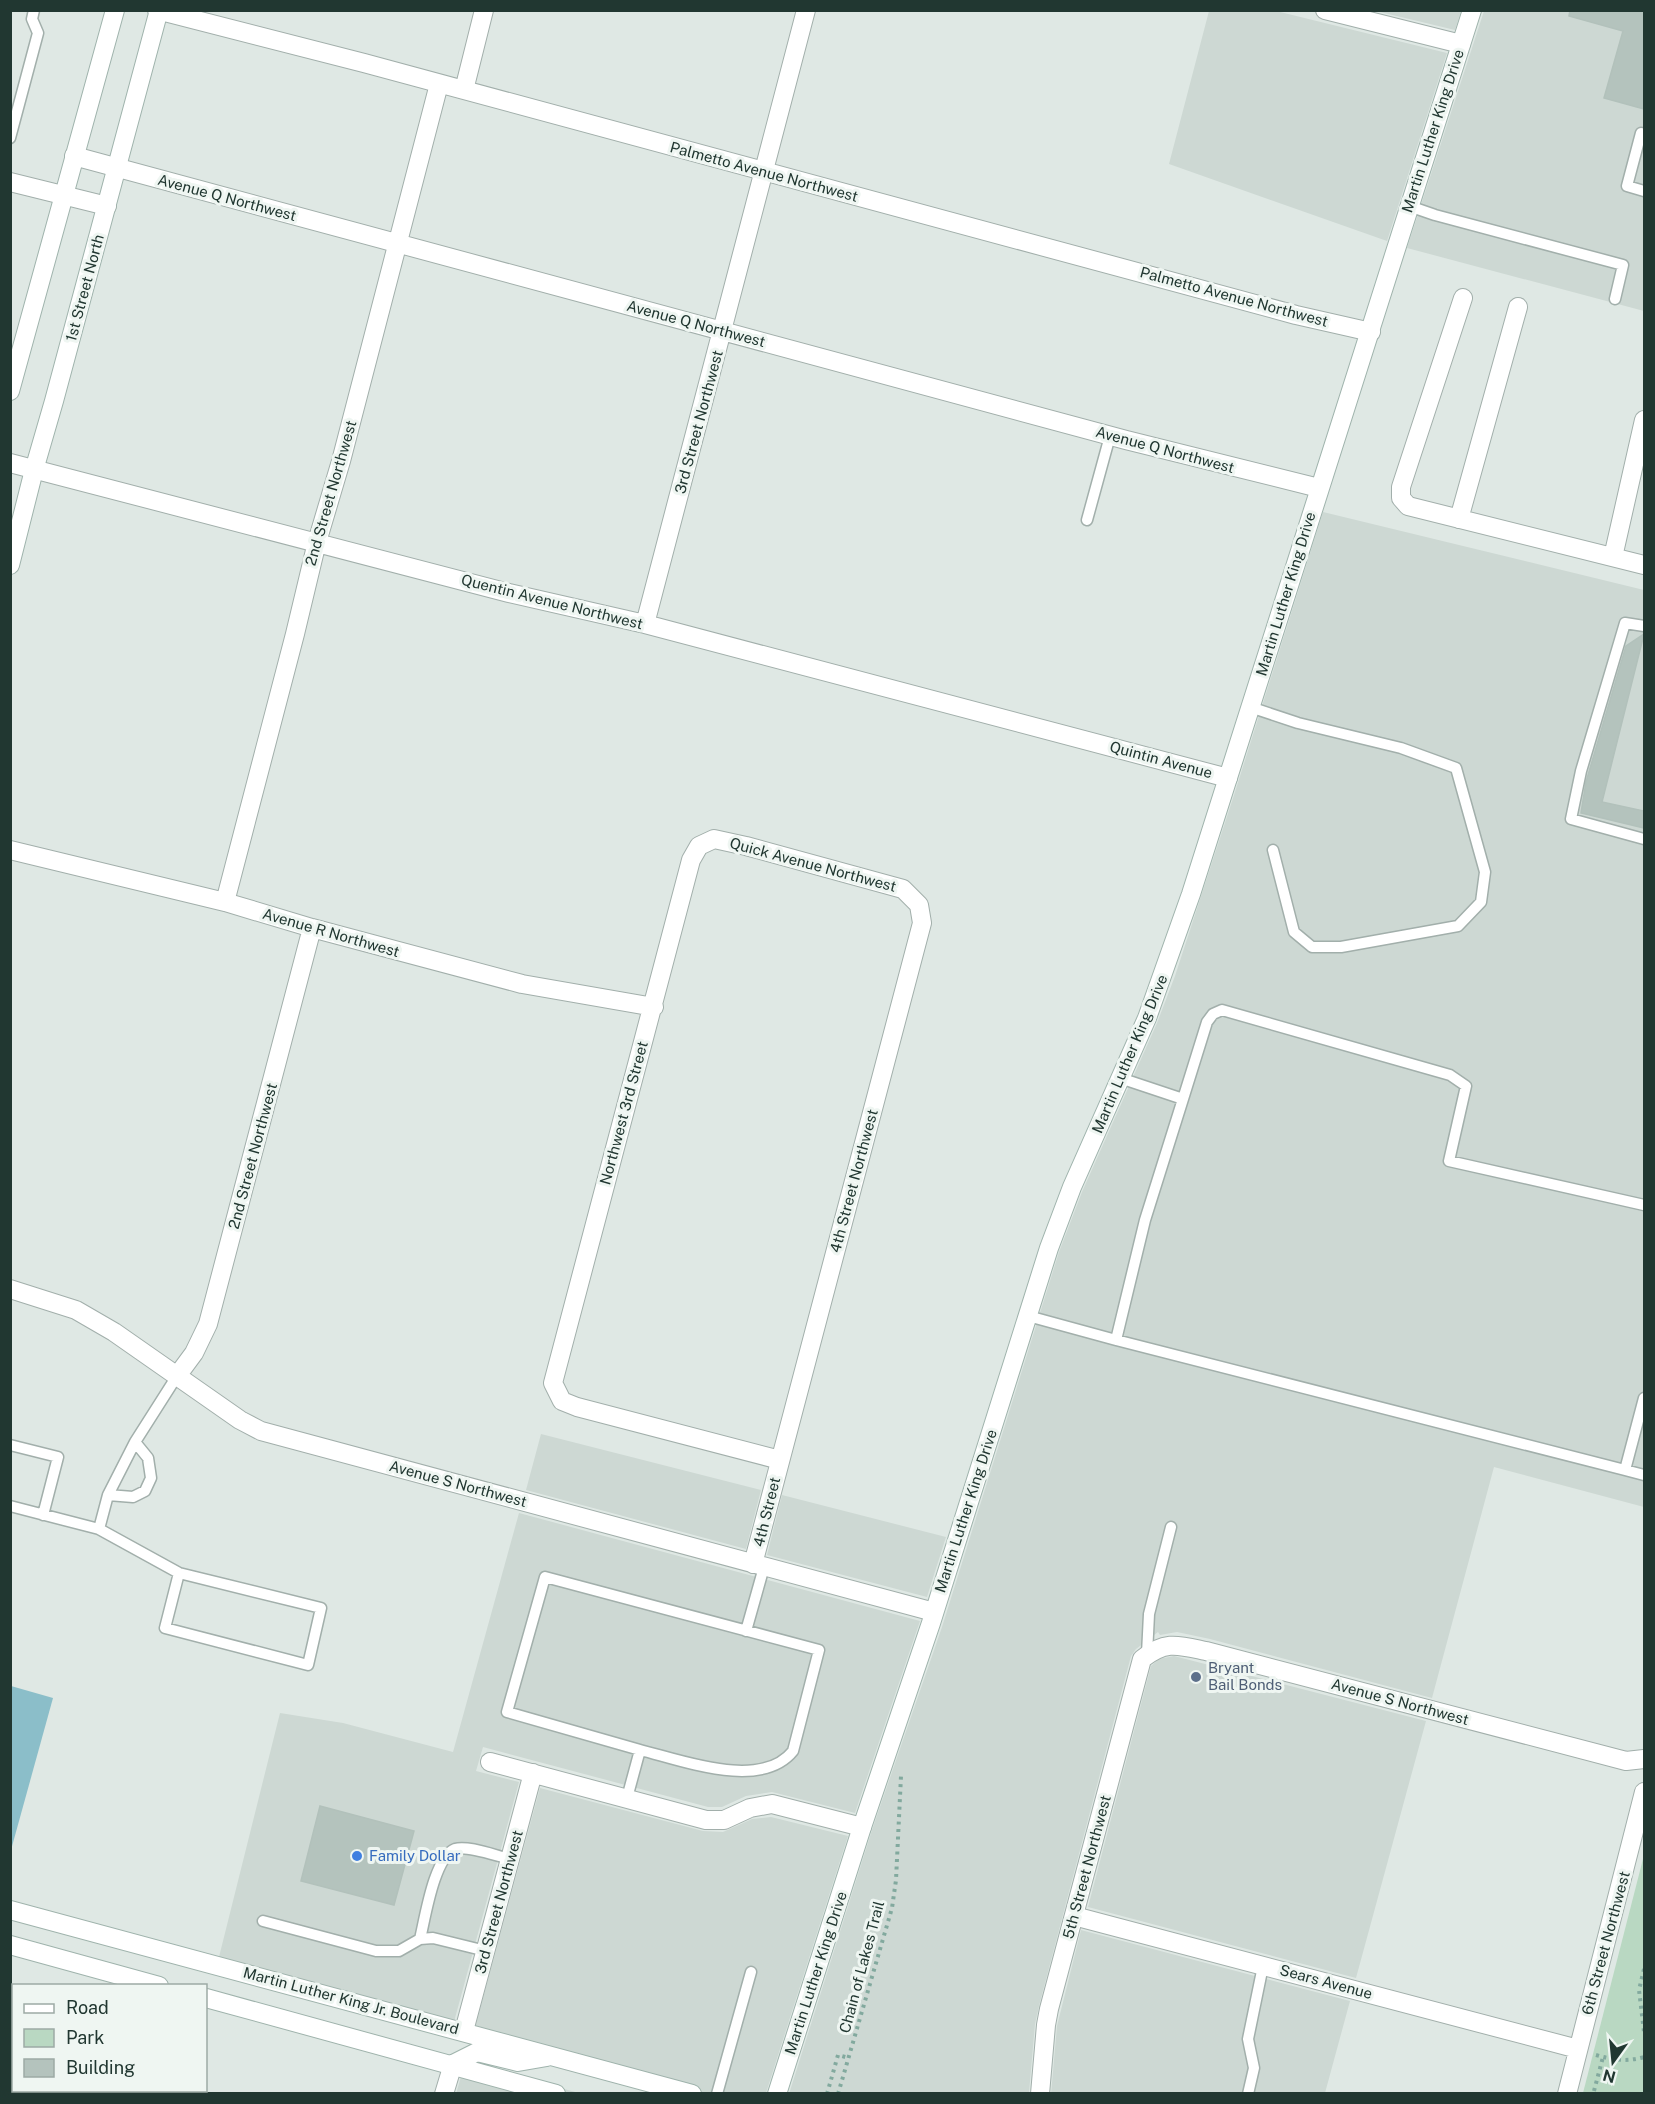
<svg xmlns="http://www.w3.org/2000/svg" width="1655" height="2104" font-family="'Public Sans',sans-serif">
<style>
.built{fill:#cdd8d3}
.green{fill:#b9d8c2}
.water{fill:#8bbec9}
.building{fill:#b4c3bd;stroke:#b2c1bb;stroke-width:1.5}
.lines{fill:none;stroke-linecap:round;stroke-linejoin:round}
.lane-casing{stroke:#a2afab;stroke-width:13}
.street-casing{stroke:#a2afab;stroke-width:20}
.secondary-casing{stroke:#9fb3ac;stroke-width:20}
.path{stroke:#82a99e;stroke-width:4;stroke-dasharray:3 4.5;stroke-linecap:butt}
.lane{stroke:#fff;stroke-width:10}
.street{stroke:#fff;stroke-width:18}
.secondary{stroke:#fff;stroke-width:18}
.service-dot{fill:#5c6f8a;stroke:#eff6f2;stroke-width:2}
.shop-dot{fill:#3f7fe0;stroke:#eff6f2;stroke-width:2}
.labels{text-anchor:middle;stroke-width:6;stroke-linejoin:round;paint-order:stroke}
.street-label{font-size:15px;fill:#213731;stroke:#eff6f2}
.service-label{font-size:15px;fill:#4e5e75;stroke:#eff6f2;text-anchor:start}
.shop-label{font-size:15px;fill:#366cbe;stroke:#eff6f2;text-anchor:start}
</style>
<rect width="100%" height="100%" fill="#dfe8e4"/>
<!-- built -->
<path class="built" d="M1209,11H1276L1447,53L1387,241L1169,164Z
M1376,11H1461L1455,30Z
M1484,11H1644V311L1407,248Z
M1323,512L1644,590V1507L1494,1467L1432,1698L1210,1639L1177,1632L1160,1635L1158,1632L1136,1649L1131,1656L1039,2006L1035,2024L1029,2093L789,2094L872,1830L942,1627L1059,1252L1082,1192L1157,1023L1175,976L1235,792Z
M541,1434L761,1490L746,1549L526,1490Z
M782,1495L946,1537L927,1597L767,1555Z
M519,1513L920,1621L855,1813L772,1792L746,1796L722,1807H708L483,1747L476,1771L519,1782L451,2033L216,1969L280,1713L343,1723L453,1752Z
M1174,1656L1426,1721L1356,1978L1088,1907L1151,1666L1159,1659Z
M540,1788L703,1831L723,1832L752,1819L771,1817L848,1836L766,2093H671L472,2039Z
M1081,1930L1350,2001L1325,2093L1051,2094L1057,2026Z
M465,2062L579,2093L456,2094Z"/>
<!-- green -->
<path class="green" d="M1644,1855V2093H1583Z"/>
<!-- water -->
<path class="water" d="M11,1686L53,1698L11,1850L10,1686Z"/>
<!-- building -->
<path class="building" d="M1570,10H1644V109L1604,98L1623,31L1569,16Z
M1644,634L1602,802L1644,811V828L1581,813L1586,782L1626,646Z
M320,1806L414,1831L394,1905L301,1881Z"/>
<g class="lines">
<!-- lane casing -->
<g class="lane-casing">
<path id="lane" d="M1644,134L1641,133L1627,186L1644,191
M10,138L38,33L32,19L34,10
M1409,206L1435,215L1623,265L1615,299
M1087,520L1110,436
M1644,626L1625,623L1581,771L1571,819L1644,839
M1250,707L1298,723L1401,748L1456,768L1485,872L1481,902L1458,926L1341,947H1312L1294,932L1273,850
M1183,1099L1207,1022L1213,1014L1222,1010L1450,1075L1466,1086L1449,1161L1644,1205
M1028,1316L1116,1340L1145,1220L1183,1099L1120,1078
M1116,1340L1625,1470L1644,1398
M135,1442L108,1495L133,1497L145,1491L151,1478L148,1458L135,1442L177,1376
M10,1445L58,1457L43,1515
M1625,1470L1644,1475
M108,1495L99,1529L179,1573L321,1608L308,1665L165,1628L179,1573
M10,1506L99,1529
M746,1631L764,1567
M1147,1654L1149,1614L1171,1527
M627,1798L640,1750L507,1712L545,1577L819,1650L793,1751C761,1791 681,1760 640,1750
M263,1921L376,1951H399L420,1939L433,1938L486,1951
M420,1939C425,1919 434,1857 455,1849C468,1845 496,1856 510,1859
M717,2094L751,1972
M1248,2094L1254,2068L1248,2039L1263,1966"/>
</g>
<!-- street casing -->
<g class="street-casing">
<path id="street" d="M157,10L364,63L1296,315L1371,332
M1325,10L1461,44
M464,90L484,10
M74,156L1126,440L1319,488
M10,182L107,206
M1463,298L1401,487V498L1408,506L1644,565
M10,463L509,593L645,624L1228,778
M1459,519L1518,307
M1613,557L1644,420
M645,624L806,10
M10,850L225,902L312,928L522,984L654,1007
M225,902L295,634L317,542L341,461L439,84
M10,1289L76,1310L114,1332L240,1420L261,1431L934,1612
M177,1376L194,1353L208,1324L312,928
M753,1564L922,923L919,905L903,889L746,846L714,839L699,846L691,860L553,1383L562,1401L577,1407L780,1460
M490,1762L706,1820H724L750,1808L772,1804L862,1827
M1074,1916L1578,2049
M464,2031L533,1773
M86,2094L87,2090
M444,2094L453,2064
M1040,2094L1046,2025L1049,2009L1142,1659C1166,1640 1178,1645 1206,1651L1626,1761L1644,1759
M1567,2094L1644,1792"/>
</g>
<!-- secondary casing -->
<g class="secondary-casing">
<path id="secondary" d="M10,391L115,10
M10,565L34,470L54,401L159,10
M10,1910L692,2094
M10,1945L159,1986
M206,1998L556,2094
M453,2064L477,2052L518,2062L547,2057
M777,2094L862,1827L931,1623L1049,1248L1072,1187L1147,1018L1191,894L1472,10"/>
</g>
<!-- path -->
<path class="path" d="M1644,1969L1639,1990L1644,2032
M1596,2055C1613,2060 1627,2062 1644,2057
M1594,2091L1603,2057
M827,2094L838,2055L849,2058
M838,2094L892,1908L896,1880L901,1776"/>
<!-- lane -->
<use href="#lane" class="lane"/>
<!-- street -->
<use href="#street" class="street"/>
<!-- secondary -->
<use href="#secondary" class="secondary"/>
</g>
<!-- markers -->
<circle class="service-dot" cx="1196" cy="1677" r="6"/>
<circle class="shop-dot" cx="357" cy="1856" r="6"/>
<g class="labels">
<!-- street labels -->
<g class="street-label">
<text transform="translate(1433 131) rotate(-72)" y="5">Martin Luther King Drive</text>
<text transform="translate(764 172) rotate(15)" y="5">Palmetto Avenue Northwest</text>
<text transform="translate(227 198) rotate(15)" y="5">Avenue Q Northwest</text>
<text transform="translate(85 288) rotate(-75)" y="5">1st Street North</text>
<text transform="translate(1234 297) rotate(15)" y="5">Palmetto Avenue Northwest</text>
<text transform="translate(696 324) rotate(15)" y="5">Avenue Q Northwest</text>
<text transform="translate(699 422) rotate(-75)" y="5">3rd Street Northwest</text>
<text transform="translate(1165 450) rotate(15)" y="5">Avenue Q Northwest</text>
<text transform="translate(331 493) rotate(-74)" y="5">2nd Street Northwest</text>
<text transform="translate(1286 594) rotate(-73)" y="5">Martin Luther King Drive</text>
<text transform="translate(552 602) rotate(14)" y="5">Quentin Avenue Northwest</text>
<text transform="translate(1161 760) rotate(15)" y="5">Quintin Avenue</text>
<text transform="translate(813 865) rotate(15)" y="5">Quick Avenue Northwest</text>
<text transform="translate(331 933) rotate(16)" y="5">Avenue R Northwest</text>
<text transform="translate(1130 1054) rotate(-67)" y="5">Martin Luther King Drive</text>
<text transform="translate(624 1113) rotate(-75)" y="5">Northwest 3rd Street</text>
<text transform="translate(253 1156) rotate(-75)" y="5">2nd Street Northwest</text>
<text transform="translate(854 1181) rotate(-75)" y="5">4th Street Northwest</text>
<text transform="translate(458 1484) rotate(15)" y="5">Avenue S Northwest</text>
<text transform="translate(966 1511) rotate(-72)" y="5">Martin Luther King Drive</text>
<text transform="translate(767 1512) rotate(-76)" y="5">4th Street</text>
<text transform="translate(1400 1702) rotate(15)" y="5">Avenue S Northwest</text>
<text transform="translate(1087 1867) rotate(-75)" y="5">5th Street Northwest</text>
<text transform="translate(499 1902) rotate(-75)" y="5">3rd Street Northwest</text>
<text transform="translate(1606 1943) rotate(-75)" y="5">6th Street Northwest</text>
<text transform="translate(862 1967) rotate(-75)" y="5">Chain of Lakes Trail</text>
<text transform="translate(816 1973) rotate(-72)" y="5">Martin Luther King Drive</text>
<text transform="translate(1326 1982) rotate(15)" y="5">Sears Avenue</text>
<text transform="translate(351 2001) rotate(15)" y="5">Martin Luther King Jr. Boulevard</text>
</g>
<!-- service labels -->
<g class="service-label">
<text x="1208" y="1673">Bryant<tspan x="1208" dy="17">Bail Bonds</tspan></text>
</g>
<!-- shop labels -->
<g class="shop-label">
<text x="369" y="1861">Family Dollar</text>
</g>
</g>
<!-- border -->
<rect width="1655" height="2104" fill="none" stroke="#213731" stroke-width="24"/>
<!-- legend -->
<rect x="12" y="1984" width="195" height="108" fill="#eff6f2" stroke="#9daaa5" stroke-width="1.5"/>
<rect x="24" y="2004" width="30" height="9" fill="#ffffff" stroke="#9daaa5" stroke-width="1.5"/>
<text x="66" y="2014" font-size="18" fill="#213731">Road</text>
<rect x="24" y="2029" width="30" height="18" fill="#b9d8c2" stroke="#9daaa5" stroke-width="1.5"/>
<text x="66" y="2044" font-size="18" fill="#213731">Park</text>
<rect x="24" y="2059" width="30" height="18" fill="#b4c3bd" stroke="#9daaa5" stroke-width="1.5"/>
<text x="66" y="2074" font-size="18" fill="#213731">Building</text>
<!-- north arrow -->
<g transform="translate(1613 2062) rotate(195)" stroke="#eff6f2" stroke-width="4.5" paint-order="stroke">
<path d="M0-4.5L10 22L0 15L-10 22Z" fill="#213731"/>
<text y="-9" font-size="16" font-weight="bold" text-anchor="middle" fill="#213731">N</text>
</g>
</svg>
